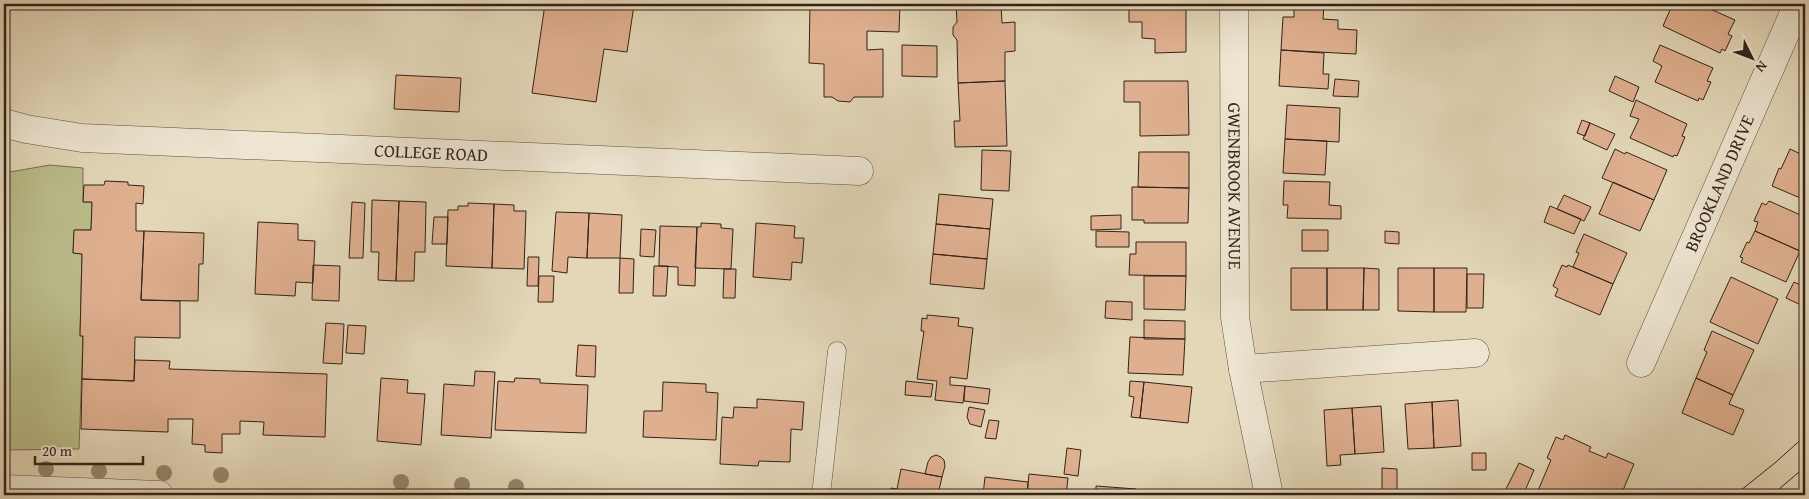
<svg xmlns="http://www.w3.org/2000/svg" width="1809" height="499" font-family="'Gentium Book Plus',serif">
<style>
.green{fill:#babc8a;stroke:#776f51}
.building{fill:#dfb090;stroke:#342218}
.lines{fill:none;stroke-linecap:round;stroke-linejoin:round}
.lane-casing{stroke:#604f40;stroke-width:19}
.street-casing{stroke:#604f40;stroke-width:29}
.lane{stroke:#ede5d1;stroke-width:18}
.street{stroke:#ede5d1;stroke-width:28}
.tram{stroke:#342218;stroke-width:1}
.tree{fill:#95886f}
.labels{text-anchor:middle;stroke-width:4;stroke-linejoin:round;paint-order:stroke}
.street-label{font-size:18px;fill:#342218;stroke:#ede5d1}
</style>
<rect width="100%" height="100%" fill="#e3d7b8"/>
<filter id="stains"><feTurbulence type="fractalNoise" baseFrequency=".004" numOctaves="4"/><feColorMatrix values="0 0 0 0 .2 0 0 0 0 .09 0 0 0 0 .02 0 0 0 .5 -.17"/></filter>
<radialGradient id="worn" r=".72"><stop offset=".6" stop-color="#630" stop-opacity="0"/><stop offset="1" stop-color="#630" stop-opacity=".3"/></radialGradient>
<!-- green -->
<path class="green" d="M50,165L83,168V202H92L91,230H74L73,253L82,254L80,335L83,336L79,449L4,450V173Z"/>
<!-- building -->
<path class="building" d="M545,4H653V7L634,5L627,52L604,49L596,102L532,93Z
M810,4H900L899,32L867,31V50L883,49V97H854L850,102L838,101L832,97H824V64L809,63Z
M956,4H1001L1002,23L1015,22V51L1005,52V81L958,83L957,40L953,35V27L957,22Z
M1129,4H1186V52L1155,53V39L1142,38V22H1129Z
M1294,4H1324L1323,19L1338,20V29L1357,30L1356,54L1281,50L1283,17H1294Z
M1668,4H1699L1735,20L1728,34L1732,36L1725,51L1722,49L1720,53L1663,26L1670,10L1666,8Z
M902,45L937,46V77L902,76Z
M1660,45L1713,68L1707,81L1711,82L1703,100L1699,98L1698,101L1655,82L1662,66L1653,61Z
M1281,50L1324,53L1323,74H1329L1328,89L1279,86Z
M396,75L461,78L459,112L394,109Z
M1615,76L1639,87L1633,102L1609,91Z
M1335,79L1359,81L1358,97L1333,96Z
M1005,81L1007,146L955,147L954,121H960L958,83Z
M1124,81H1188L1189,135L1140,136V102H1124Z
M1636,100L1687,124L1682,136L1685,137L1677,156L1674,155L1673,157L1630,138L1639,119L1630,116Z
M1287,105L1340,108L1339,142L1285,139Z
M1582,120L1590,123L1585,136L1577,133Z
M1590,123L1615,134L1607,150L1583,139Z
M1285,139L1327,141L1325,175L1283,173Z
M1615,149L1625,154L1626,152L1667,170L1654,200L1602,178Z
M1790,149L1805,156V200L1772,186L1779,168L1781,169Z
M982,150L1011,151L1009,191L981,190Z
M1139,152H1189V188L1138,187Z
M105,181L128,182V185L144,186L143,204L136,203V231H144L141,300L180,301V338L135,337L134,381L82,379L83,336H80L82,254L73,253L74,230H91L92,202H83L84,185H104Z
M1284,181L1330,182L1329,205L1341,206V219L1287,218L1288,205H1283Z
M1613,182L1654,200L1640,231L1599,214Z
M1132,187L1189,188L1188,223H1144V220H1132Z
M939,194L993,199L990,229L936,224Z
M1564,195L1591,207L1584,221L1557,209Z
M372,200L399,201L396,281L378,280L379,252H371Z
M399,201L426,202L425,252H415L414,281H396Z
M1769,201L1805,217V239L1800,251L1755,231L1758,222L1754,221L1762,203L1766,205Z
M352,202L365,203L363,258H349Z
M468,203L494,204L492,268L446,266L448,210H458V206H468Z
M494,204L514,205V211H526L524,269L492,268Z
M1550,206L1581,219L1574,234L1544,222Z
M556,212L589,213L587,258L568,257L567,273L552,271Z
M589,213L622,215L620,258H587Z
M1121,215V229L1091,230V216Z
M434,217H448L447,244H432Z
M258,222L298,224V240L315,241L313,283L296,282L295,296L255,294Z
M701,223L721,224V228L733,229L731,269L695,268L697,227H701Z
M756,223L795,226L794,238H804L802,263L792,262L791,280L753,277Z
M936,224L990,229L987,259L933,254Z
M660,226L697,227L695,286L678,285V267L659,266Z
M641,229L656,230L654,257L640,256Z
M1302,230H1328V251H1302Z
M144,231L204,233L203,264H199L198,301L141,300Z
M1096,231L1129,232V247H1096Z
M1385,231L1399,232V244L1385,243Z
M1755,231L1800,251L1786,282L1741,262L1743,258L1740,257L1747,242L1749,243Z
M1584,234L1627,253L1613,284L1573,267L1579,253L1576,252Z
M1136,242H1186V276L1129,275L1130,254H1136Z
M933,254L987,259L984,289L930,284Z
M528,257H539L538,286H527Z
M620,258L634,259L633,293H619Z
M313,265L340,266L339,301L312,300Z
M1562,265L1567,267L1568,265L1613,284L1600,315L1555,296L1558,289L1553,286Z
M654,266H668L666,296H653Z
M1291,268H1327V310H1291Z
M1327,268H1364L1363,310H1327Z
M1364,268L1379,269V310H1363Z
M1398,268H1434V312L1398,311Z
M1434,268H1467L1466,312H1434Z
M724,269H736L735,298H723Z
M1467,274H1484L1483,308H1467Z
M539,276H554L553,302H538Z
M1144,276H1186L1185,310L1144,309Z
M1731,277L1778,299L1758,344L1710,322Z
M1794,282L1805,287V307L1786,298Z
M1106,301L1132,302V320L1105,318Z
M927,315L959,318L958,326L973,328L967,379L950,377V385L965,386L963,403L935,400L937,381L917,379L924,331H921L922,318L927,319Z
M1144,320L1185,321V339H1144Z
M326,323L344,324L342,364L323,363Z
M348,325L366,326L364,354L346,353Z
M1712,331L1754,350L1733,395L1696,378L1707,352L1704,350Z
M1130,337L1185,339L1183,375L1128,373Z
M578,345L596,346L595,377L576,376Z
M135,360L170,361L169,369L327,374L325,437L263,435L264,422L240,421V434H222V453L205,452V445L192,444L193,419H168V432L81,429L82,379L134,381Z
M475,371L495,372L491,438L441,435L444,384L474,386Z
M381,378L408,380L407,393L425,394L421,445L377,441Z
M515,378L540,379V383L588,385L586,433L495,430L498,381L514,382Z
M1696,378L1733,395L1729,404L1744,410L1733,435L1682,413Z
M906,381L933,384L931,397L905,395Z
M1130,381L1144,382L1140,418L1131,417L1134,397L1129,396Z
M663,382L706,384V392L718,393L716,440L643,437L644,411H662Z
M1144,382L1192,387L1188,423L1140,418Z
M965,386L990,389L988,404L964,401Z
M757,399L804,402L802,430L791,429L790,462L759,461L758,466L720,464L722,417L733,418L734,407L757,408Z
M1458,400L1461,446L1434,448L1432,402Z
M1432,402L1434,448L1408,449L1405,404Z
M1381,406L1384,452L1355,454L1352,408Z
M969,407L985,410L981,427L970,424L967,417Z
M1352,408L1355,454L1340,455L1341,465L1327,466L1324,410Z
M989,420L999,421L996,439L985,438Z
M1565,435L1591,447L1589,451L1606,458L1608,453L1634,464L1621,495H1577L1570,492L1569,495H1543L1537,493L1551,460L1547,458L1556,437L1563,440Z
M1067,448L1081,450L1078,476L1064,474Z
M1472,453H1486V470H1472Z
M936,455L941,457L944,460L945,466L942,477L925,474L928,462L931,457Z
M1519,463L1534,470L1523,495H1503Z
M1382,468L1397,469V495H1382Z
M901,469L942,477L939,490L966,495H890L891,488L897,489Z
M1029,474L1068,478L1066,495H1027Z
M985,477L1028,482L1027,495H983Z
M1096,486L1136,489L1135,495H1096Z
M1153,493L1193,495H1153Z"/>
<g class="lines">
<!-- lane casing -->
<g class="lane-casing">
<path id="lane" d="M821,495L837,351"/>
</g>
<!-- street casing -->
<g class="street-casing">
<g id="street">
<path id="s1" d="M1234,4L1235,317L1243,369L1269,495"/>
<path id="s2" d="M4,123L26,129L82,138L859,171"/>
<path id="s3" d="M1641,363L1798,4"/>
<path d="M1243,369L1475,353"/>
<path d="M4,489L159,495"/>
</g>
</g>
<!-- lane -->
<use href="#lane" class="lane"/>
<!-- street -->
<use href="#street" class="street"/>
<!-- tram -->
<path class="tram" d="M1735,495L1776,462L1805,436
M1772,495L1805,467"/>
</g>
<!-- trees -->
<g class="tree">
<circle cx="46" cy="469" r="8"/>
<circle cx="99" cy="471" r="8"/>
<circle cx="164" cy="473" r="8"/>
<circle cx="221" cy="475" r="8"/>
<circle cx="401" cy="482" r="8"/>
<circle cx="462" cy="485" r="8"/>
<circle cx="516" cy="487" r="8"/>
</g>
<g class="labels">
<!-- street labels -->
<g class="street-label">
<text dy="6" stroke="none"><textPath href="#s2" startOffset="429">COLLEGE ROAD</textPath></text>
<text dy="6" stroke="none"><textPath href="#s3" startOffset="196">BROOKLAND DRIVE</textPath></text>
<text dy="6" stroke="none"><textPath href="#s1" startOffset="182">GWENBROOK AVENUE</textPath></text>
</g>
</g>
<!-- margin -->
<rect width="1809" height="499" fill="none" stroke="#e3d7b8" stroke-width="20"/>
<rect x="5" y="5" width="1799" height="489" fill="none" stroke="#342218" stroke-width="2.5"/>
<rect x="10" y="10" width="1789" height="479" fill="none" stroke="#342218"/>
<!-- north arrow -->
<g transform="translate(1752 58) rotate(132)" stroke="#ede5d1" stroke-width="4" paint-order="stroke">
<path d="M0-4L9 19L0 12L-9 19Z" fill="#342218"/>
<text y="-8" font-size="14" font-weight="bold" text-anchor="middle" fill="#342218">N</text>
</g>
<!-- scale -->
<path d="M35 456v8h108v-8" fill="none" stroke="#342218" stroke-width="2.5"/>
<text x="42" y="456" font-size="15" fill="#342218" stroke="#ede5d1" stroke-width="4" paint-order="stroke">20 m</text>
<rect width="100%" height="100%" filter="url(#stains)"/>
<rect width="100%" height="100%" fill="url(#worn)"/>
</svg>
